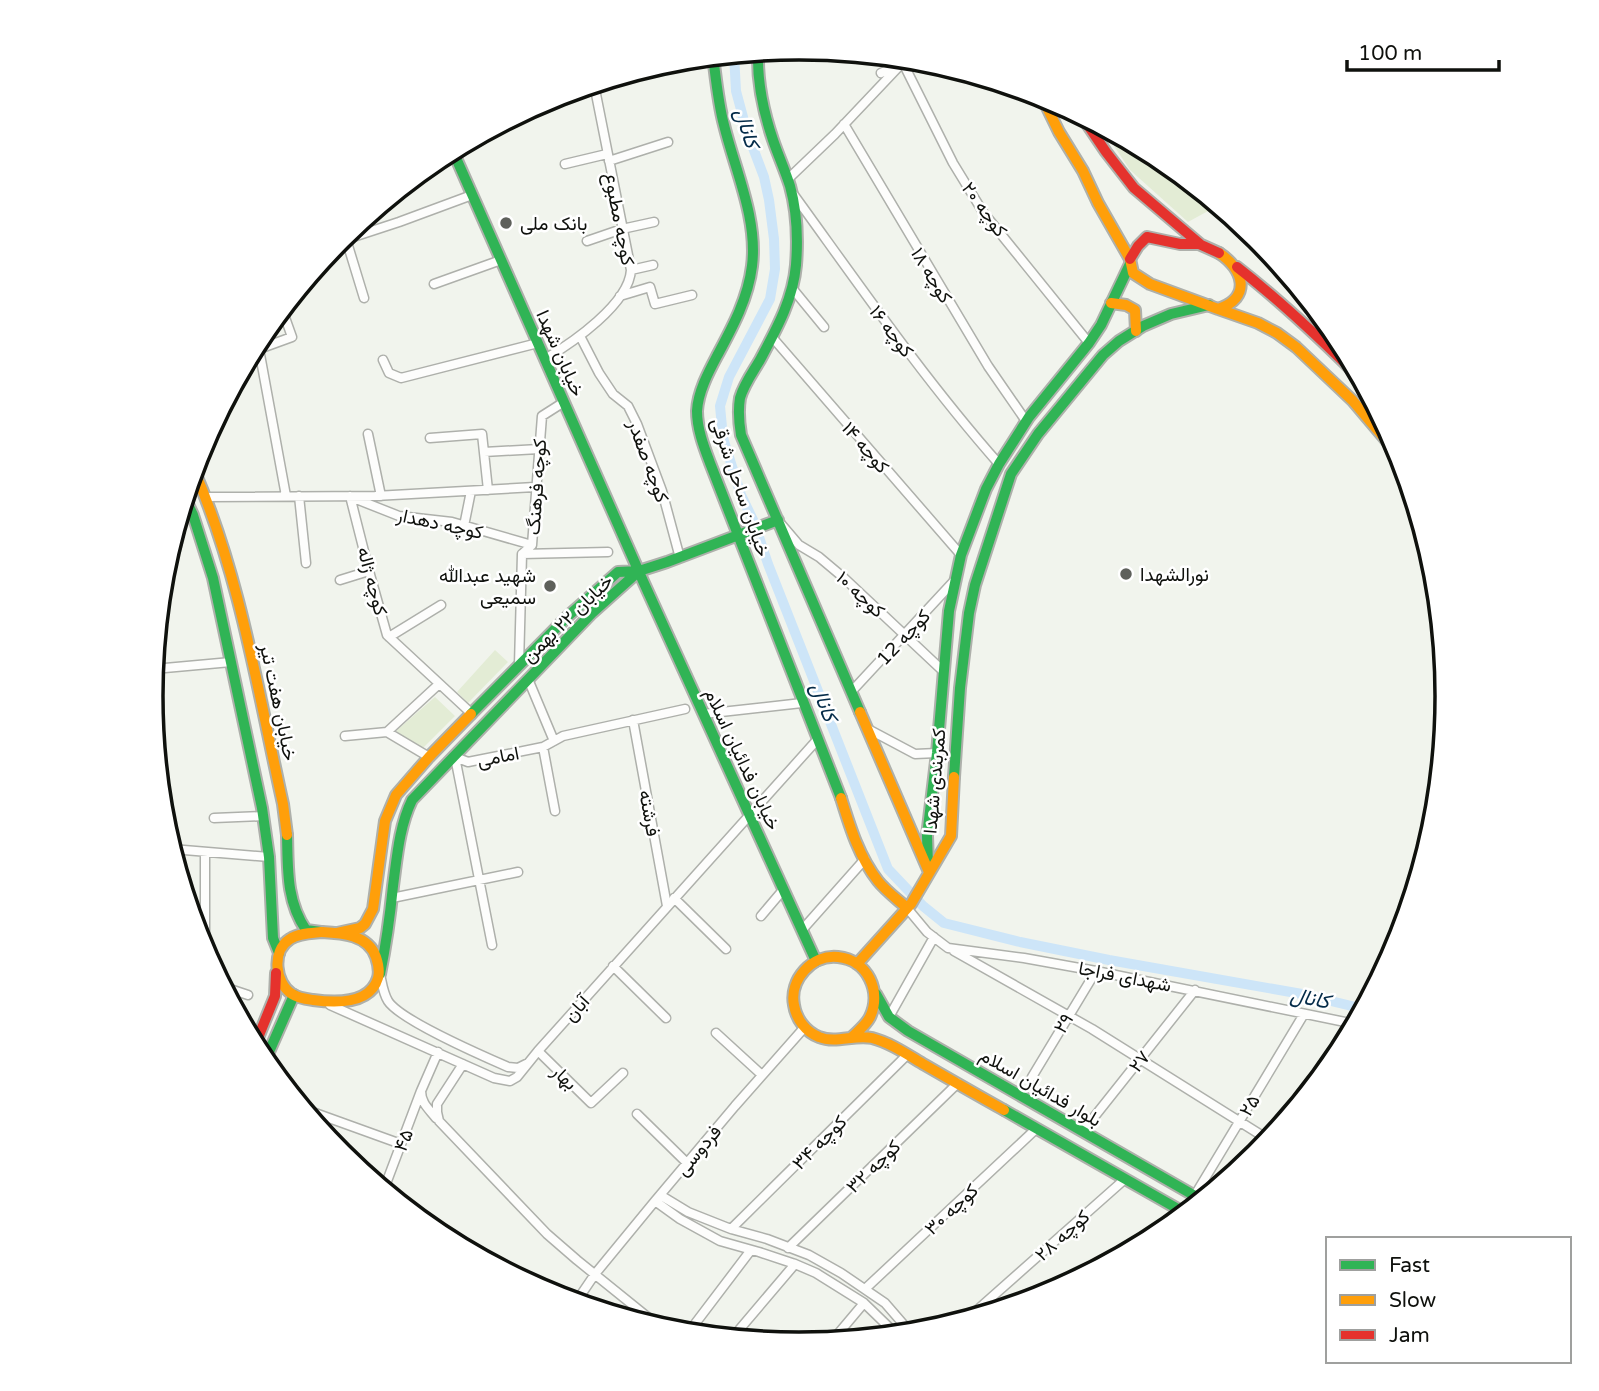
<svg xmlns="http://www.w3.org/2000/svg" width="1599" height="1391" font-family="'Varela Round',Vazirmatn,sans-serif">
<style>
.green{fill:#e3ecd5}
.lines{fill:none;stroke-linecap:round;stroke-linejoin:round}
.canal{stroke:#cde5f8;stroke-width:10}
.street-casing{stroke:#aeb0ab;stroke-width:11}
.fast-casing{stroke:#aeb0ab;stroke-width:14}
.slow-casing{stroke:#aeb0ab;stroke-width:14}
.jam-casing{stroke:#aeb0ab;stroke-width:14}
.street{stroke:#fdfdfc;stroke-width:8}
.fast{stroke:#30b455;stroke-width:10}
.slow{stroke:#ff9f0a;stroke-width:10}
.jam{stroke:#e5322d;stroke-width:10}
.poi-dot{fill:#5e605b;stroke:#fff;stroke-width:2.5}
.labels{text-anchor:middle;stroke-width:5;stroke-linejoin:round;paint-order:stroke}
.street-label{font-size:19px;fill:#0f110d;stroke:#fff}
.poi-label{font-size:19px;fill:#0f110d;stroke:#fff;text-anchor:start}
.water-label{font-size:21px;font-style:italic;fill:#052c49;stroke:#fff}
.rim{fill:none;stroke:#0f110d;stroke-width:3.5}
</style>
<rect width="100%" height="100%" fill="#f1f4ed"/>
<!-- green -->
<path class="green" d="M1100,125L1160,157L1219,205L1188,222L1130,170Z
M495,650L508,662L468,703L457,692Z
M435,697L455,716L421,750L396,731Z"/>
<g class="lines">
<!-- canal -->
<path class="canal" d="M734,54L736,91L747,132L764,177L769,200L774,239L775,269L770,299L729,377L720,406L723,438L741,495L754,522L768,564L888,869L923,906L944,923L1020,942L1109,960L1302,994L1364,1009"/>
<!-- street casing -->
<g class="street-casing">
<path id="street" d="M881,73L903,63L953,163L983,212L1089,343
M844,124L988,366L1026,421
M609,161L668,142
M565,164L607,154
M788,179L835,134L907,58
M794,195C860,286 924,379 999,464
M346,239L364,298
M587,241L622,229L654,222
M338,242L399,222L472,195
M631,270L653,265
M434,284L501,260
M792,288L824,327
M620,296L650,287L655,304L692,295
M282,309L292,337L259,349L286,496
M580,336L599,373L613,394L628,406L637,424L662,491L680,558
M772,337L961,555
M545,359C572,343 629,304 631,270L594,84
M383,360L389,373L401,378L538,343
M368,434L381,496
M430,438L482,434L488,490
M484,452L539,449
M299,496L306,563
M350,496L369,571L387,635L471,713
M206,497L375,496L535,487
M356,499L399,516L452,522L532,545
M782,525L799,545L819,557L844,578L943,671
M464,526L471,491
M522,554L608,552
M340,580L369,571
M389,637L441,605
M519,665L522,554L532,545L542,416L564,402
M154,669L231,662
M528,679L554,741
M851,692L954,581
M703,714L802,703
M633,720L667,906
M868,729L915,754L937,753
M387,732L439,684
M345,736L387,732L429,757
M543,747L555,811
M214,818L264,816
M172,849L269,857
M392,898L518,872
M674,898L726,949
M907,908L927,932L948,948L1024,958L1096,971L1355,1024
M761,916L783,890
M802,930L865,859
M492,945L455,757L468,762L543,747L563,736L685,709
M954,951L1092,1029L1269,1140
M205,952V852
M613,966L666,1018
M380,974C382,983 383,993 388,1001C400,1020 485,1057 508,1067L518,1068L526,1064
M224,987L248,995
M330,1005L494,1078L510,1081L517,1077L538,1051L817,740
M889,1017L934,937
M716,1033L762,1075
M538,1051L591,1103L623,1073
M463,1064L437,1104V1112L439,1121L547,1234L577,1260L660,1327
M1032,1077L1096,971
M304,1109L401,1144
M637,1114L687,1163
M436,1118C429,1109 421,1103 421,1091L438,1052
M1083,1131L1195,990
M384,1189L421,1091
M660,1195L688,1212L731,1229L767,1239L809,1255L841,1273L885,1303L911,1333
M1195,1195L1304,1014
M655,1201L680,1219L720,1241L759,1252L795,1264L816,1273L864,1303L896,1334
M731,1229L907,1055
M1165,1230L1183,1212
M788,1248L958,1083
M865,1289L1037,1128
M576,1302L595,1274L655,1201L735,1106L804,1028
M967,1319L1125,1179
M688,1333L751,1250
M733,1337L795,1264
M832,1341L864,1303"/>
</g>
<!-- fast casing -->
<g class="fast-casing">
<path id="fast" d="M758,51C757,82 763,111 773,140C778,155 785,170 790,186C797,211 798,239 796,265C793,300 776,330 760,360C753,372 744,384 740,398C738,410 739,423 741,435L860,712
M713,56C716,79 718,102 724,125C735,170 758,219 752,266C748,299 732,328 717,356C708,373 698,392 697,411C697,429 704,447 710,463L841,798
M452,149L643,581L816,961
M185,498L193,515L213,578L262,808L269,857L273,938L279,953
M471,714L568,616L618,572L639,571L667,562L778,520
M954,777L960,688L969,613L975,585L1011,474L1038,434L1103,355L1119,341L1143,326L1171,314L1209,305
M287,835C288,868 286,901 306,930L321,932
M928,865L927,836L937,753L949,611L961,555L986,489L999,464L1029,417L1089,343L1101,325L1130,264
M380,974C386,945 390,916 393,886C397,857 399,827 412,800L592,613L639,571
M876,994L889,1017L908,1031L1202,1200
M265,1061L294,995
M1004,1110L1185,1213"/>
</g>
<!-- slow casing -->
<g class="slow-casing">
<path id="slow" d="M1041,95L1059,132L1083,171L1098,203L1130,259L1133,273L1150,284L1218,309C1252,298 1244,269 1219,253
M1111,303L1126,305L1135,310L1136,331
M1218,309L1258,323L1277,333L1296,347L1353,401L1402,459
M194,470C240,575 258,692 283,804L287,835
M860,712L929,872
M841,798C850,827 859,857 878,881C886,891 897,899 907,908
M321,932C341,933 368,934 376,957C378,963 380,971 378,978C370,1005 335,1003 313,1000C306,999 298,998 292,994C275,983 271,951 290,939C299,933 311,933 321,932Z
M337,933L360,928L365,924L373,909L385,821L396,795L429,757L471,714
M857,964L911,904L951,836L954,777
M852,1037C858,1031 866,1025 870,1017C882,992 868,960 838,957C812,954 789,980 794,1005C796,1019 806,1032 819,1037C836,1044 855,1034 872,1038C891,1043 908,1055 925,1065C951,1080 977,1095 1004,1110"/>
</g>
<!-- jam casing -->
<g class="jam-casing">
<path id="jam" d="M1081,115L1106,152L1134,188L1200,244
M1130,259L1138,246L1147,237L1180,244H1199L1219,253
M1237,267C1282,302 1323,341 1363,381
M255,1045L275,996L276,973"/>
</g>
<!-- street -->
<use href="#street" class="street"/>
<!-- fast -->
<use href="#fast" class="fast"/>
<!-- slow -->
<use href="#slow" class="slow"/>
<!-- jam -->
<use href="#jam" class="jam"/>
</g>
<!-- markers -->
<g class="poi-dot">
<circle cx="506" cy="223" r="7"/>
<circle cx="1126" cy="574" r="7"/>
<circle cx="550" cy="586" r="7"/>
</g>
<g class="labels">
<!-- street labels -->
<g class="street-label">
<text transform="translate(985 209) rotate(54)" y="7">کوچه ۲۰</text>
<text transform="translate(620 219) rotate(79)" y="7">کوچه مطبوع</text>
<text transform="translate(932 275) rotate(59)" y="7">کوچه ۱۸</text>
<text transform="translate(892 331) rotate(53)" y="7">کوچه ۱۶</text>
<text transform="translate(561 353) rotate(66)" y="7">خیابان شهدا</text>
<text transform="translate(866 447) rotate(49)" y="7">کوچه ۱۴</text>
<text transform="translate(649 461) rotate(70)" y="7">کوچه صفدر</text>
<text transform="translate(536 487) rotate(-86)" y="7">کوچه فرهنگ</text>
<text transform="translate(741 487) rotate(71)" y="7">خیابان ساحل شرقی</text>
<text transform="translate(440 523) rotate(12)" y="7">کوچه دهدار</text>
<text transform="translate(373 581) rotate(75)" y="7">کوچه ژاله</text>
<text transform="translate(861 594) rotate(43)" y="7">کوچه ۱۰</text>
<text transform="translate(567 618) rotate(-44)" y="7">خیابان ۲۲ بهمن</text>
<text transform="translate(903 637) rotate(-47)" y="7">کوچه 12</text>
<text transform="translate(279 702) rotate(78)" y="7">خیابان هفت تیر</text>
<text transform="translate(498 756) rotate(-11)" y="7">امامی</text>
<text transform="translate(743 759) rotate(65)" y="7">خیابان فدائیان اسلام</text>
<text transform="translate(934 781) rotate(-85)" y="7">کمربندی شهدا</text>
<text transform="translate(650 813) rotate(80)" y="7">فرشته</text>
<text transform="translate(1125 976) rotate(11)" y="7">شهدای فراجا</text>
<text transform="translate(576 1008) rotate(-48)" y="7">آبان</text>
<text transform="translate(1063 1023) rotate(-59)" y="7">۲۹</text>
<text transform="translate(1139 1061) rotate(-52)" y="7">۲۷</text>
<text transform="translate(565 1077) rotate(44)" y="7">بهار</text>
<text transform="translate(1041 1087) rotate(30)" y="7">بلوار فدائیان اسلام</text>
<text transform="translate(1249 1105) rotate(-59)" y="7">۲۵</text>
<text transform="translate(403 1140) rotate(-69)" y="7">۴۵</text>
<text transform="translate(819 1142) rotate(-45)" y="7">کوچه ۳۴</text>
<text transform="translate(698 1150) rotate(-50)" y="7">فردوسی</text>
<text transform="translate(873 1166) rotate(-44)" y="7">کوچه ۳۲</text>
<text transform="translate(951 1209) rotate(-43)" y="7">کوچه ۳۰</text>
<text transform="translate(1062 1235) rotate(-42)" y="7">کوچه ۲۸</text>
</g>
<!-- poi labels -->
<g class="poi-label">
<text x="520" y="230">بانک ملی</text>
<text x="1140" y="581">نورالشهدا</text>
<text x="536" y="582" text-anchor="end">شهید عبدالله<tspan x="536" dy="22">سمیعی</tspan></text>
</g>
<!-- water labels -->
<g class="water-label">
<text transform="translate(747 128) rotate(73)" y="7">کانال</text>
<text transform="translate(824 702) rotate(69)" y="7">کانال</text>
<text transform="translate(1310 998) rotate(11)" y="7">کانال</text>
</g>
</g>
<!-- crop -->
<path d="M0 0H1599V1391H0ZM163 696a636 636 0 1 1 1272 0a636 636 0 1 1-1272 0Z" fill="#fff" fill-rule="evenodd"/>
<path class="rim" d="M163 696a636 636 0 1 1 1272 0a636 636 0 1 1-1272 0Z"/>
<!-- legend -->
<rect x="1326" y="1237" width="245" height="126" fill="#ffffff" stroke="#9fa09e" stroke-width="2"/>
<rect x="1340" y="1260" width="35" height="10" fill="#30b455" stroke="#9fa09e" stroke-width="2"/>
<text x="1389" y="1272" font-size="21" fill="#0f110d">Fast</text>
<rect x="1340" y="1295" width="35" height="10" fill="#ff9f0a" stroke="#9fa09e" stroke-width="2"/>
<text x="1389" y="1307" font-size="21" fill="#0f110d">Slow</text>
<rect x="1340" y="1330" width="35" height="10" fill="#e5322d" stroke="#9fa09e" stroke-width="2"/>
<text x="1389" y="1342" font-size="21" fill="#0f110d">Jam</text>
<!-- scale -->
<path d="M1347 60v10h152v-10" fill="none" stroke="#0f110d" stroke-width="3.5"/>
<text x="1358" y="60" font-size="21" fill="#0f110d" stroke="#ffffff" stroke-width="5" paint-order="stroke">100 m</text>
</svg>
